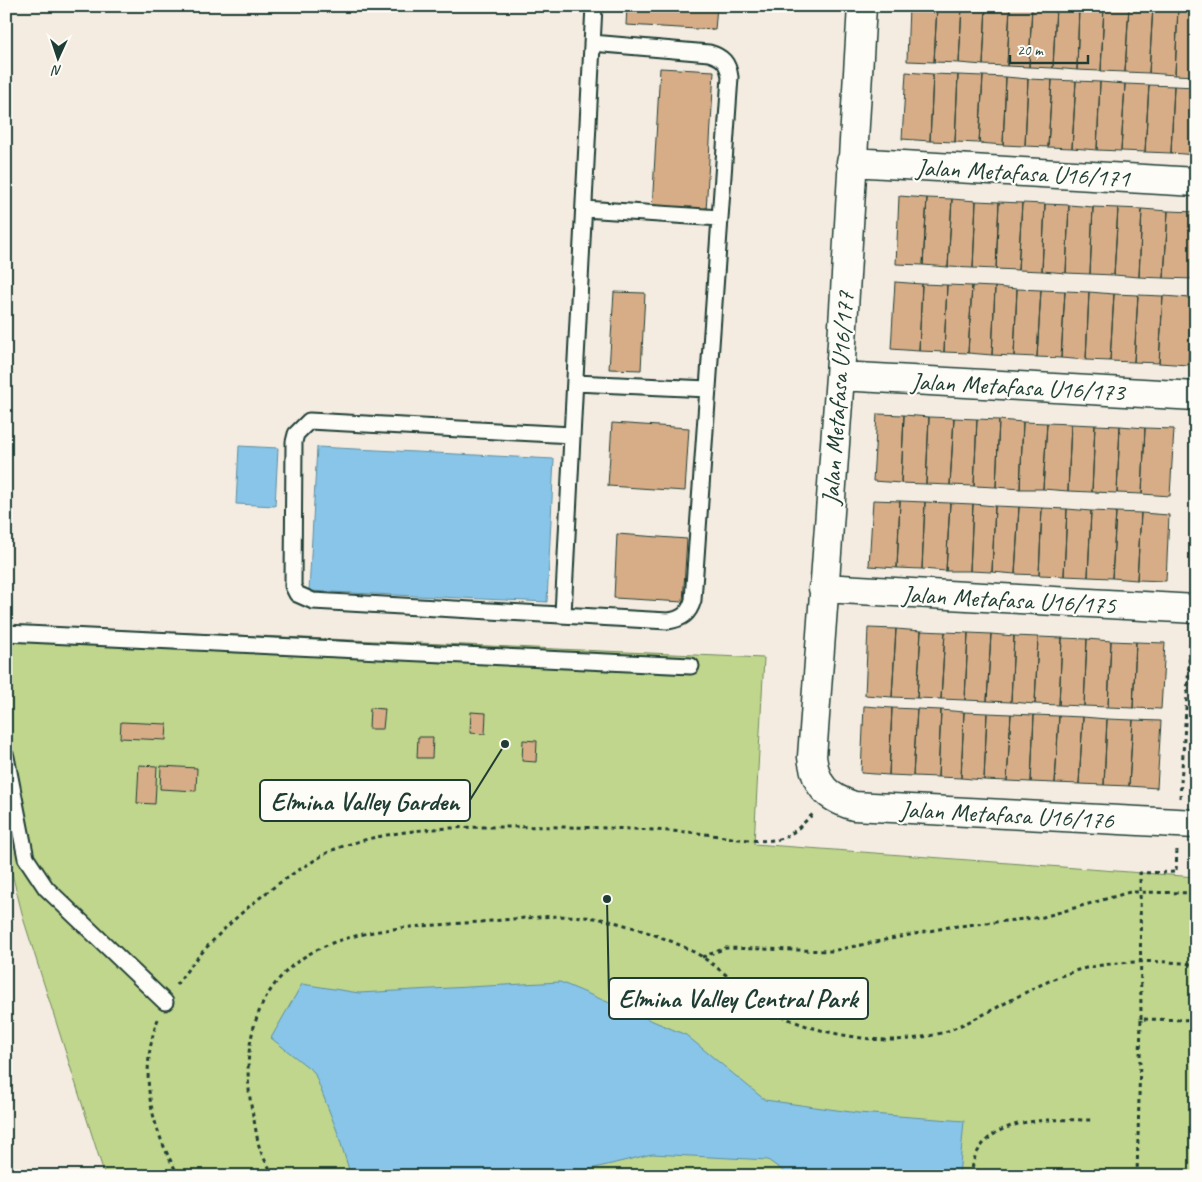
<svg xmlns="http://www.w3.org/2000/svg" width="1202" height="1182" font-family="Caveat,sans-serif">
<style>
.green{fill:#c0d68c;stroke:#708a60}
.water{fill:#88c5e8;stroke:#5e8fa0}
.building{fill:#d6ad87;stroke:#1f3d34}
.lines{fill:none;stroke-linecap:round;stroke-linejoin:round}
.lane-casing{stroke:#1f3d34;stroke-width:19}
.street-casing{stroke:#1f3d34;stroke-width:31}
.path{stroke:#1f3d34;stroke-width:3;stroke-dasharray:4 4;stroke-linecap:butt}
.lane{stroke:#fdfcf7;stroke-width:15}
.street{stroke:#fdfcf7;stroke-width:28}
.labels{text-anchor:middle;stroke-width:4.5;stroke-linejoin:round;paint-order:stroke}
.street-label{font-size:25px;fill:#1f3d34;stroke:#fdfcf7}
.leader{fill:none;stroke:#1f3d34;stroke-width:2}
.callout-dot{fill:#1f3d34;stroke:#fdfcf7;stroke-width:2}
.callout{fill:#fdfcf7;stroke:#1f3d34;stroke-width:2}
.callout-label{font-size:26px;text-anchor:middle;font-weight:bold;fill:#1f3d34}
</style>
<rect width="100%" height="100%" fill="#f5ece1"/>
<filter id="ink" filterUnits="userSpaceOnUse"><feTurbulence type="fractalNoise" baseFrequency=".02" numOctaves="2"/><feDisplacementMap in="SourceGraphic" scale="10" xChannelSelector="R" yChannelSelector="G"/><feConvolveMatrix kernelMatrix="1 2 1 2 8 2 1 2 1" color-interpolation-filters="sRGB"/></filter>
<g filter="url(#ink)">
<!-- green -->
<path class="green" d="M6,625L764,658L754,844L1196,877V1176H105L24,921L6,850Z"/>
<!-- water -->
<path class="water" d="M239,446L278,448L275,506L236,504Z
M317,447L554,459L547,602L309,591Z
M560,982L686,1035L765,1100L858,1113L964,1121L959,1176H790L768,1160L652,1154L562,1176H351L337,1131L314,1072L271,1038L302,984L359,993Z"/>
<!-- building -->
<path class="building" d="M627,6H717L715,30L626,25Z
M909,6H937L934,62L907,61Z
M937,6H962L959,63L934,62Z
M962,6H986L983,65L959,63Z
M986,6H1010L1007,66L983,65Z
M1010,6H1032L1029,67L1007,66Z
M1032,6H1056L1053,68L1029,67Z
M1056,6H1079L1077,70L1053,68Z
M1079,6H1104L1101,71L1077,70Z
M1104,6H1129L1125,72L1101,71Z
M1129,6H1153L1149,73L1125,72Z
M1153,6L1178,7L1175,75L1149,73Z
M1178,7L1196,8V76L1175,75Z
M660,68L714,71L706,212L652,209Z
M906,72L933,74L930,141L902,139Z
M933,74L958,75L955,142L930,141Z
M958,75L983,76L979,143L955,142Z
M983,76L1006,77L1003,145L979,143Z
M1006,77L1028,79L1025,146L1003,145Z
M1028,79L1052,80L1048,147L1025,146Z
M1052,80L1076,81L1072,148L1048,147Z
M1076,81L1100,82L1097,150L1072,148Z
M1100,82L1125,84L1121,151L1097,150Z
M1125,84L1149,85L1145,152L1121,151Z
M1149,85L1174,86L1171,153L1145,152Z
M1174,86L1196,87V155L1171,153Z
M899,196L927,198L923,265L896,264Z
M927,198L952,199L948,267L923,265Z
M952,199L976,201L973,268L948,267Z
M976,201L999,202L996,269L973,268Z
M999,202L1022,203L1018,270L996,269Z
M1022,203L1045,204L1042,271L1018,270Z
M1045,204L1069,205L1066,273L1042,271Z
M1069,205L1093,207L1090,274L1066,273Z
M1093,207L1118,208L1114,275L1090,274Z
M1118,208L1142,209L1139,277L1114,275Z
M1142,209L1168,211L1164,278L1139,277Z
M1168,211L1196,212L1192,279L1164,278Z
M895,282L922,284L919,351L891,349Z
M922,284L947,285L944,352L919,351Z
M947,285L972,286L968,353L944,352Z
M972,286L995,287L992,355L968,353Z
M995,287L1017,289L1014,356L992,355Z
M1017,289L1041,290L1037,357L1014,356Z
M1041,290L1065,291L1061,358L1037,357Z
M1065,291L1089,292L1086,360L1061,358Z
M614,292L645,293L641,370L609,369Z
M1089,292L1114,294L1110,361L1086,360Z
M1114,294L1138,295L1134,362L1110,361Z
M1138,295L1163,296L1159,363L1134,362Z
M1163,296L1191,298L1188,365L1159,363Z
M877,414L904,415L901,483L873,481Z
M904,415L929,417L926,484L901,483Z
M929,417L954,418L950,485L926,484Z
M954,418L977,419L974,486L950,485Z
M977,419L999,420L996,487L974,486Z
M999,420L1023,422L1020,489L996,487Z
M1023,422L1047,423L1043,489H1020Z
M612,423L689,428L685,491L608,486Z
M1047,423L1071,424L1068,491L1043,489Z
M1071,424L1095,425L1092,492L1068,491Z
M1095,425L1120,426L1117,493L1092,492Z
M1120,426L1145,428L1142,494L1117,493Z
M1145,428L1174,429L1170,496L1142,494Z
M873,500L900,501L897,568L869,566Z
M900,501L925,502L922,569L897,568Z
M925,502L950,503L946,571L922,569Z
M950,503L973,504L970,571H946Z
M973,504L995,506L992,572L970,571Z
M995,506L1019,507L1015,574L992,572Z
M1019,507L1042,508L1039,575L1015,574Z
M1042,508L1067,509L1064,576L1039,575Z
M1067,509L1091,511L1088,577L1064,576Z
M1091,511L1116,512L1112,578L1088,577Z
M1116,512L1141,513L1137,580L1112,578Z
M1141,513L1169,515L1166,581L1137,580Z
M617,534L687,539L683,602L614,598Z
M868,628L896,629L892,697L865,695Z
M896,629L921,631L917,698L892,697Z
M921,631L945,632L941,699L917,698Z
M945,632L968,633L965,700L941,699Z
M968,633L991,634L987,701L965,700Z
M991,634L1014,636L1011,702L987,701Z
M1014,636L1038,637L1035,704L1011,702Z
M1038,637L1062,638L1059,705L1035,704Z
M1062,638L1087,639L1084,706L1059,705Z
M1087,639L1111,641L1108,707L1084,706Z
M1111,641L1136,642L1133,708L1108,707Z
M1136,642L1165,643L1161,709L1133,708Z
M864,706L892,708L889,775L861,773Z
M370,708L385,709L383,729H369Z
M892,708L917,709L913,776L889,775Z
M917,709L941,710L938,777L913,776Z
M941,710L964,712L961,778L938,777Z
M471,712L486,713L485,734L470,733Z
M964,712L987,713L984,780L961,778Z
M987,713L1011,714L1007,781L984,780Z
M1011,714L1034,715L1031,782L1007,781Z
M1034,715L1059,716L1055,783L1031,782Z
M1059,716L1083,717L1079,784L1055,783Z
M1083,717L1107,719L1104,785L1079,784Z
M1107,719L1133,720L1129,786L1104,785Z
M1133,720L1161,721L1157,788L1129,786Z
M121,722L167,724L166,740L120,738Z
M418,737H433L432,758H417Z
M523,740L537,741L536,762L522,761Z
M139,765L157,766L155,804L137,803Z
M161,766L197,768L196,791L160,789Z"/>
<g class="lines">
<!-- lane casing -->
<g class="lane-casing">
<path id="lane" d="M584,209L720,218
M575,383L708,389
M572,435L309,421L296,434L294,442L293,586L297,594L313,601L668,621C682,619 689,614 693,600L730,77C728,63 723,57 709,53L592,43
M563,614L594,6
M6,633L691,666
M6,757L26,858L46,888L165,1002"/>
</g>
<!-- street casing -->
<g class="street-casing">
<path id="street" d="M862,6L840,376L812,757C816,786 826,797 854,806L1196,824
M851,162L1196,182
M840,376L1196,396
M823,588L1196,609"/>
</g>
<!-- path -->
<path class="path" d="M1195,584L1196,570
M1180,798L1191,635
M702,957L726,948L831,951L949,927L1043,917L1130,892L1196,893
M176,985C210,938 254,898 302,868C314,861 326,852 338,848C390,829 448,827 502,827C564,826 625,828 687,832C712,833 766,848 787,836C797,831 805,821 813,814
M158,1019C138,1073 150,1127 179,1176
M1141,1019L1140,873L1176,872L1177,849
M274,1176C269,1167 263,1158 260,1149C257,1140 256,1130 254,1120C237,1047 255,972 332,943C379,926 430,926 479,922C522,919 568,911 610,921C638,928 679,942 704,958C730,976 752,1000 780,1015C808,1029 841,1036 872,1039C899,1042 935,1038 959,1026C999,1009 1036,983 1078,970C1110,961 1163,959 1196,965
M971,1176C972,1170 973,1162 975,1157C994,1114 1053,1120 1092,1120
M1137,1176L1141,1019L1196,1020"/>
<!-- lane -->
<use href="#lane" class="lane"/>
<!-- street -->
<use href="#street" class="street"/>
</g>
</g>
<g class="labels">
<!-- street labels -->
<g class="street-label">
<text transform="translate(1023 172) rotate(3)" y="9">Jalan Metafasa U16/171</text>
<text transform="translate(1018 386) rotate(3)" y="9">Jalan Metafasa U16/173</text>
<text transform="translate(837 398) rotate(-86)" y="9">Jalan Metafasa U16/177</text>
<text transform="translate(1009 599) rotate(3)" y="9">Jalan Metafasa U16/175</text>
<text transform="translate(1007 814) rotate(3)" y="9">Jalan Metafasa U16/176</text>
</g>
</g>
<!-- callouts -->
<path class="leader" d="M505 744L470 800M607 899L609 998"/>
<g class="callout-dot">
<circle cx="505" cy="744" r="5"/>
<circle cx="607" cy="899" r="5"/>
</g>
<g class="callout">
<rect x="260" y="780" width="210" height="41" rx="5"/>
<rect x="609" y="978" width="259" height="41" rx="5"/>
</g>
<g class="callout-label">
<text x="365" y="810">Elmina Valley Garden</text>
<text x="738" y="1007">Elmina Valley Central Park</text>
</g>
<!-- margin -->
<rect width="1202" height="1182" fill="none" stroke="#fdfcf7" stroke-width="25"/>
<rect x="12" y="12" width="1177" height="1157" fill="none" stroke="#1f3d34" stroke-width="2" filter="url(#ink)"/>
<!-- north arrow -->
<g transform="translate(58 58) rotate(183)" stroke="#fdfcf7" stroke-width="4" paint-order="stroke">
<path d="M0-4L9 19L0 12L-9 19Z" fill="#1f3d34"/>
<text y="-8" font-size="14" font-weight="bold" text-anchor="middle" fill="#1f3d34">N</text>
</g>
<!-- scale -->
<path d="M1010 55v8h78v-8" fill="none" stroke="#1f3d34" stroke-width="2.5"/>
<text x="1017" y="55" font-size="15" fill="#1f3d34" stroke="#fdfcf7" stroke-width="4" paint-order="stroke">20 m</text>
</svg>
